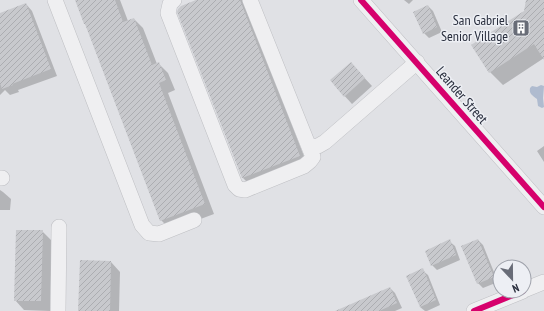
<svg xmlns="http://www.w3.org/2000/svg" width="544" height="311" font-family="'PT Sans Narrow',sans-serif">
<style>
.water{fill:#afbbcf}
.shadow{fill:#0003}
.building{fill:url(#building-hatch)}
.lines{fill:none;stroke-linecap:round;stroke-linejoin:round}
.minor-casing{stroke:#bebfc3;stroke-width:16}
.minor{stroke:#efeff1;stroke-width:15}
.cycleway-casing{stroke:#edeff4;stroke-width:8}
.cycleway{stroke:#d6006c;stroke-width:6}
.labels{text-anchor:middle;stroke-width:3;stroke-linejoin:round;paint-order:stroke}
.poi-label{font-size:14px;fill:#282d3c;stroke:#edeff4;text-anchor:end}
.street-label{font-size:14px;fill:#282d3c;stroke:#edeff4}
</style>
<defs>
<pattern id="building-hatch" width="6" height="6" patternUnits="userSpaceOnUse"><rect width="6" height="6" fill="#c8c9cd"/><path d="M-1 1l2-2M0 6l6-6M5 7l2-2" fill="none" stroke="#acadb1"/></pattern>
</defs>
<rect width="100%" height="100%" fill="#e0e1e5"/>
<!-- water -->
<path class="water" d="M541,85L544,86L543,98L544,107L542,108L538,106L537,99C532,95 529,94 530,88L532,86L537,87Z"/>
<!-- shadow -->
<path class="shadow" d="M80,0H120L128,21L134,19L143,28L157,64L158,63L168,73L175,90L168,93L214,214L171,230L161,220L88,27L85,24Z
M197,0H244L307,164L251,186L243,178L178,12Z
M404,0H413L409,4Z
M527,0H544V58L503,85L490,72L525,12Z
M26,4L32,11L57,76L18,90L19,92L10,95L5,90L0,95V14Z
M428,6L433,11L442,32L429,38L424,33Z
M358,71L372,86L352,104L331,81Z
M544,146V162L537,151Z
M0,190L3,192L11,199L10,210H0Z
M42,231L52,241L50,311L24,310L15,300Z
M478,240L483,245L498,282L483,288L478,283Z
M449,241L455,246L460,260L437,270L432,265Z
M111,262L120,272L119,311H79Z
M422,270L428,275L440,305L427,311H425L420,307Z
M390,288L395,293L402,308L395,311H353Z"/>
<!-- building -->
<path class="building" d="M75,0H115L123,22L134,18L152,65L159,62L166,80L159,83L205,204L160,221L85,24H84Z
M196,0H240L300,156L242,178L177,12L178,9L181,6Z
M526,0H544V60L534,44L489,73L471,45L524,11Z
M26,3L51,69L12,84L13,85L2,89L0,83V13Z
M428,5L437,27L423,34L413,12Z
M351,62L365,78L344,97L330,80Z
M16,230H43L41,301H14Z
M450,239L456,255L431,266L425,251Z
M478,239L494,277L477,284L461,246Z
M80,260L111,261L110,311H78Z
M423,268L436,300L420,307L406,276Z
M390,287L397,303L379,311H335Z"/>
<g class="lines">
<!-- minor casing -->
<g class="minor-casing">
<path id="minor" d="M55,0L142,225L149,233L159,234L194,220
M174,0L170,4L168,13L235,185L239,189L245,190L304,166L310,161L313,157L250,0
M361,0L544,207
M309,147L318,146L325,142L417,62
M0,178H2
M524,290L544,282
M58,311L59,227
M474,311L523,291"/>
</g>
<!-- minor -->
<use href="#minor" class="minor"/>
<!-- cycleway casing -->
<g class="cycleway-casing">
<path id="cycleway" d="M361,0L544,207
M474,311L523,291"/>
</g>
<!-- cycleway -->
<use href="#cycleway" class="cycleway"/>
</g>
<!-- icons -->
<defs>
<g id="building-square" transform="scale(0.9)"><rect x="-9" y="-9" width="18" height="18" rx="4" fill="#686c77" stroke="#edeff4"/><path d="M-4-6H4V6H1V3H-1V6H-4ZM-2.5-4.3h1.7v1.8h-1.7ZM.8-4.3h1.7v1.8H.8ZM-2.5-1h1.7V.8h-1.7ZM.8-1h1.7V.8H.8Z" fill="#fff"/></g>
</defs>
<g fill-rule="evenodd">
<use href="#building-square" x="521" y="28"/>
</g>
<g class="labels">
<!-- poi labels -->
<g class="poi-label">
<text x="508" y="25">San Gabriel<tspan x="508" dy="16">Senior Village</tspan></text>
</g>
<!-- street labels -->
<g class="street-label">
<text transform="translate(462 95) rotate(49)" y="5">Leander Street</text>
</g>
</g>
<!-- north arrow -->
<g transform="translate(512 279) rotate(158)"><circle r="19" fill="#edeff4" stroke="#9ea1aa"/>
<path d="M0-3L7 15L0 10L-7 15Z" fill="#686c77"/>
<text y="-6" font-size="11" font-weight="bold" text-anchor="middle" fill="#282d3c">N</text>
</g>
</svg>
